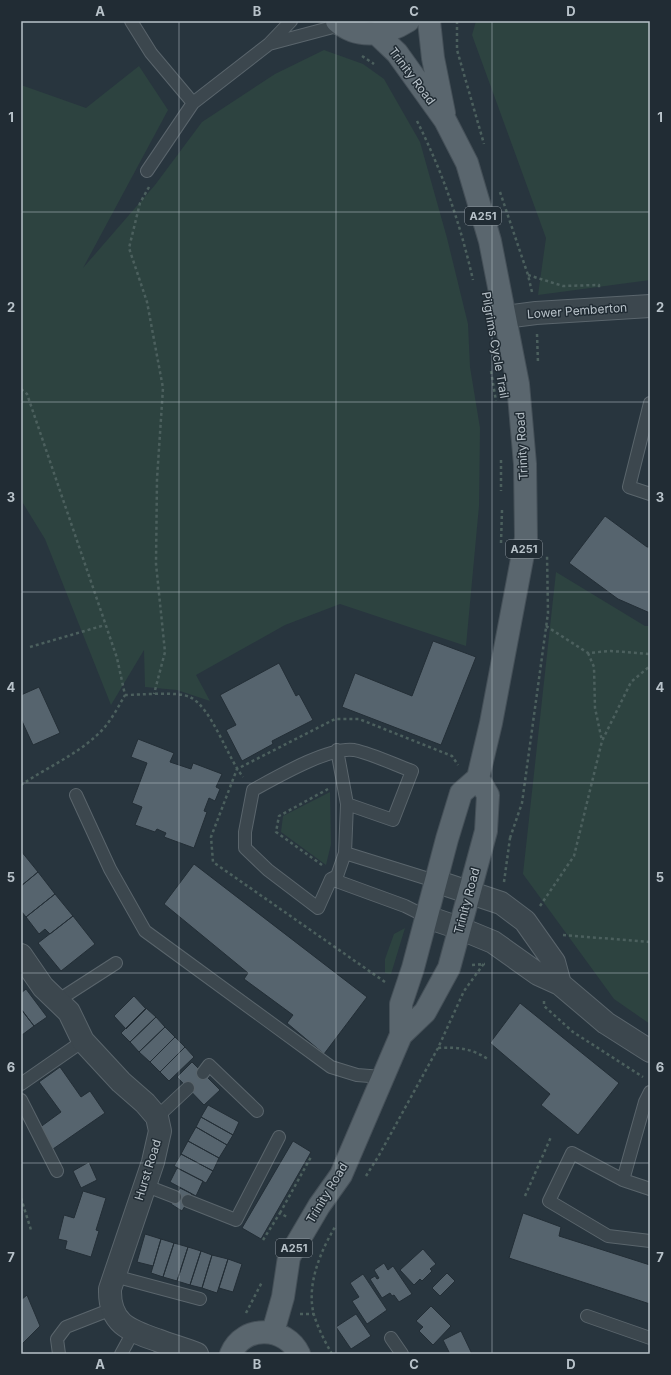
<svg xmlns="http://www.w3.org/2000/svg" width="671" height="1375" font-family="Inter,sans-serif">
<style>
.green{fill:#2d4340}
.building{fill:#56646e;stroke:#232e36}
.lines{fill:none;stroke-linecap:round;stroke-linejoin:round}
.service-casing{stroke:#5a656c;stroke-width:14}
.minor-casing{stroke:#5a656c;stroke-width:24}
.primary-casing{stroke:#455058;stroke-width:24}
.path{stroke:#4c605e;stroke-width:2.5;stroke-dasharray:3 3;stroke-linecap:butt}
.service{stroke:#3c474e;stroke-width:12}
.minor{stroke:#3c474e;stroke-width:22}
.primary{stroke:#5a666e;stroke-width:22}
.grid{fill:none;stroke:#b8c2c9;stroke-width:1;stroke-opacity:0.55}
.labels{text-anchor:middle;stroke-width:3;stroke-linejoin:round;paint-order:stroke}
.shield{fill:#212c34;stroke:#8b959c;stroke-width:1}
.shield-label{font-size:11px;font-weight:bold;fill:#b8c2c9}
.street-label{font-size:12px;fill:#b8c2c9;stroke:#212c34}
.neatline{fill:none;stroke:#b8c2c9;stroke-width:1.5}
.grid-label{font-size:13px;text-anchor:middle;font-weight:bold;fill:#b8c2c9}
</style>
<rect width="100%" height="100%" fill="#28353e"/>
<!-- green -->
<path class="green" d="M476,21H650V280L538,295L546,238L472,35Z
M324,50L363,64L384,79L420,142L447,238L468,324L470,367L480,428L479,506L466,646L340,604L285,625L196,675L210,701L177,690L145,687L144,650L111,705L45,539L21,500V85L86,108L139,66L168,110L83,268L155,185L202,122L275,74Z
M556,572L645,626H650V1024L614,999L523,874Z
M330,792L331,844L326,865L281,832L283,816Z
M405,928L391,974L385,973V959L394,934Z"/>
<!-- building -->
<path class="building" d="M605,516L647,547H650V613L618,599L569,563Z
M433,641L476,657L441,745L342,707L355,673L412,696Z
M279,663L296,696L299,694L313,720L272,741L273,744L242,761L226,730L236,725L220,695Z
M39,687L60,733L33,745L21,719V695Z
M138,739L174,753L170,762L191,769L193,763L222,774L216,787L220,789L215,801L209,798L204,811L207,812L194,848L164,837L166,833L157,829L155,832L135,825L142,807L132,803L147,763L131,757Z
M21,851L38,872L21,886Z
M194,864L367,997L324,1054L287,1023L293,1015L244,979L248,973L164,904Z
M38,872L55,894L26,917L21,911V886Z
M55,894L73,916L50,934L45,929L39,934L26,917Z
M73,916L95,944L61,971L38,943Z
M26,989L47,1017L34,1026L21,1009V993Z
M134,996L146,1009L126,1029L114,1016Z
M520,1003L619,1083L578,1135L541,1105L550,1094L490,1043Z
M146,1008L156,1017L130,1042L121,1033Z
M21,1009L34,1026L22,1035L21,1034Z
M156,1017L165,1027L139,1052L130,1042Z
M165,1027L175,1037L150,1062L139,1052Z
M175,1037L185,1047L160,1072L150,1062Z
M185,1047L194,1057L169,1081L160,1072Z
M192,1062L220,1090L204,1105L177,1077Z
M60,1067L81,1097L90,1091L105,1113L53,1149L39,1128L61,1112L39,1082Z
M208,1105L239,1122L233,1135L201,1117Z
M201,1117L233,1135L227,1145L196,1127Z
M196,1127L227,1145L219,1158L188,1141Z
M188,1141L219,1158L213,1171L181,1154Z
M293,1141L311,1152L261,1239L242,1228Z
M181,1154L213,1171L206,1183L174,1166Z
M89,1162L97,1180L81,1188L73,1171Z
M177,1168L203,1181L196,1196L170,1182Z
M180,1188L192,1194L182,1211L171,1204Z
M83,1191L106,1198L96,1230L99,1231L91,1257L65,1249L67,1241L58,1239L64,1215L74,1218Z
M523,1213L561,1227L559,1236L650,1265V1304L509,1258Z
M145,1234L161,1239L153,1266L137,1262Z
M161,1239L174,1243L163,1277L151,1273Z
M174,1243L188,1247L177,1281L163,1277Z
M188,1247L201,1251L190,1285L177,1281Z
M423,1249L436,1264L430,1269L432,1271L422,1281L420,1279L414,1285L400,1270Z
M201,1251L212,1255L202,1288L190,1285Z
M212,1255L228,1259L217,1293L202,1288Z
M228,1259L242,1264L233,1292L219,1288Z
M384,1263L388,1270L393,1266L412,1294L399,1302L394,1295L392,1296L390,1293L382,1298L370,1279L375,1276L377,1279L379,1278L374,1270Z
M447,1273L455,1281L440,1296L432,1288Z
M363,1274L387,1310L367,1324L352,1301L359,1297L350,1283Z
M27,1295L40,1326L21,1345V1300Z
M431,1306L451,1326L433,1345L419,1331L423,1327L416,1321Z
M356,1314L371,1336L351,1349L336,1327Z
M461,1331L472,1354H450L443,1340Z"/>
<g class="lines">
<!-- service casing -->
<g class="service-casing">
<path id="service" d="M131,21L151,53L193,103
M269,44L333,27L344,29
M147,171L193,103L269,44L291,21
M650,403L629,487L650,494
M337,750L347,804L345,853L337,876L331,879L318,908L268,870L245,848V832L253,790C275,778 330,746 354,750C373,754 393,764 412,771L393,820L347,804
M76,795L110,869L145,931L331,1067L357,1075L382,1077
M345,853L435,881
M331,879L405,906L427,917
M57,1001L116,963
M203,1073L209,1065L257,1111
M21,1084L83,1041
M21,1100L57,1171
M157,1117L188,1088
M623,1180L645,1102L650,1092
M144,1185L175,1197
M650,1189L623,1180L572,1153L549,1201L608,1236L650,1241
M188,1201L236,1220L279,1137
M114,1276L200,1299
M587,1316L650,1338
M391,1338L402,1354
M59,1354L57,1339L66,1327L112,1309
M121,1354L133,1332"/>
</g>
<!-- minor casing -->
<g class="minor-casing">
<path id="minor" d="M505,317L536,313L650,306
M435,881L501,903L525,921L554,962L560,984
M427,917L459,928L493,942L538,974L560,984L606,1023L650,1051
M21,955L43,987L69,1012L83,1041L121,1082L145,1103L157,1117L160,1131L153,1162L110,1289C109,1323 128,1330 157,1340C170,1345 184,1349 197,1354"/>
</g>
<!-- primary casing -->
<g class="primary-casing">
<path id="primary" d="M337,21C358,40 386,35 408,21
M429,21L433,58L444,113
M377,34L397,53L445,120L467,163L490,241L518,384L525,464L526,538L491,723L478,778L461,793L447,839L413,968L401,1004V1035
M273,1332L283,1297L289,1257L319,1206L341,1175L401,1035L425,1012L449,968L486,831L488,795L478,778
M231,1354C243,1324 286,1326 299,1354"/>
</g>
<!-- path -->
<path class="path" d="M457,21V50L484,144
M362,56L374,64
M417,121C443,173 460,223 473,280
M149,187L140,203L129,248L147,302L163,388L157,479L156,564L165,652L154,694
M500,192L528,275L532,292
M528,275L563,286L599,285V288
M537,334L538,363
M491,371L496,401
M21,389L27,394L117,658L125,695C117,709 109,725 96,736C74,756 46,768 21,785
M501,460V491
M501,543L502,510
M546,626L588,653L611,651L650,654
M30,647L105,625
M588,653L594,667L595,708L602,741
M125,695C141,695 177,691 190,697C212,708 227,757 243,777
M510,838L522,803L548,613L547,554
M322,865L276,832L279,816L328,789
M504,882L510,838
M540,906L574,856L602,741L631,682L650,666
M563,935L650,942
M472,965L485,964
M385,982L213,862L211,837L237,769L335,719H359L452,756L458,765
M544,1001V1006L573,1032L643,1077
M438,1048C458,1047 472,1048 489,1060
M366,1176L378,1157L438,1048L464,991L485,962
M525,1196L551,1137
M21,1198L31,1230
M280,1213L311,1157
M263,1240L280,1213L287,1217
M246,1313L262,1282
M300,1314H314
M332,1354C325,1342 318,1328 314,1315C306,1286 320,1252 335,1227"/>
<!-- service -->
<use href="#service" class="service"/>
<!-- minor -->
<use href="#minor" class="minor"/>
<!-- primary -->
<use href="#primary" class="primary"/>
</g>
<!-- grid -->
<path class="grid" d="M179,21V1354M336,21V1354M492,21V1354M21,212H650M21,402H650M21,592H650M21,783H650M21,973H650M21,1163H650"/>
<g class="labels">
<!-- shield labels -->
<g class="shield">
<rect x="465" y="207" width="36" height="18" rx="3"/>
<rect x="506" y="540" width="36" height="18" rx="3"/>
<rect x="276" y="1239" width="36" height="18" rx="3"/>
</g>
<g class="shield-label">
<text x="483" y="220">A251</text>
<text x="524" y="553">A251</text>
<text x="294" y="1252">A251</text>
</g>
<!-- street labels -->
<g class="street-label">
<text transform="translate(412 76) rotate(53)" y="4">Trinity Road</text>
<text transform="translate(577 311) rotate(-4)" y="4">Lower Pemberton</text>
<text transform="translate(495 345) rotate(80)" y="4">Pilgrims Cycle Trail</text>
<text transform="translate(522 446) rotate(-93)" y="4">Trinity Road</text>
<text transform="translate(467 901) rotate(-75)" y="4">Trinity Road</text>
<text transform="translate(148 1170) rotate(-73)" y="4">Hurst Road</text>
<text transform="translate(327 1193) rotate(-59)" y="4">Trinity Road</text>
</g>
</g>
<!-- border -->
<rect width="671" height="1375" fill="none" stroke="#212c34" stroke-width="44"/>
<rect x="22" y="22" width="627" height="1331" class="neatline"/>
<g class="grid-label">
<text x="100" y="16">A</text>
<text x="257" y="16">B</text>
<text x="414" y="16">C</text>
<text x="571" y="16">D</text>
<text x="11" y="122">1</text>
<text x="660" y="122">1</text>
<text x="11" y="312">2</text>
<text x="660" y="312">2</text>
<text x="11" y="502">3</text>
<text x="660" y="502">3</text>
<text x="11" y="692">4</text>
<text x="660" y="692">4</text>
<text x="11" y="882">5</text>
<text x="660" y="882">5</text>
<text x="11" y="1072">6</text>
<text x="660" y="1072">6</text>
<text x="11" y="1262">7</text>
<text x="660" y="1262">7</text>
<text x="100" y="1369">A</text>
<text x="257" y="1369">B</text>
<text x="414" y="1369">C</text>
<text x="571" y="1369">D</text>
</g>
</svg>
